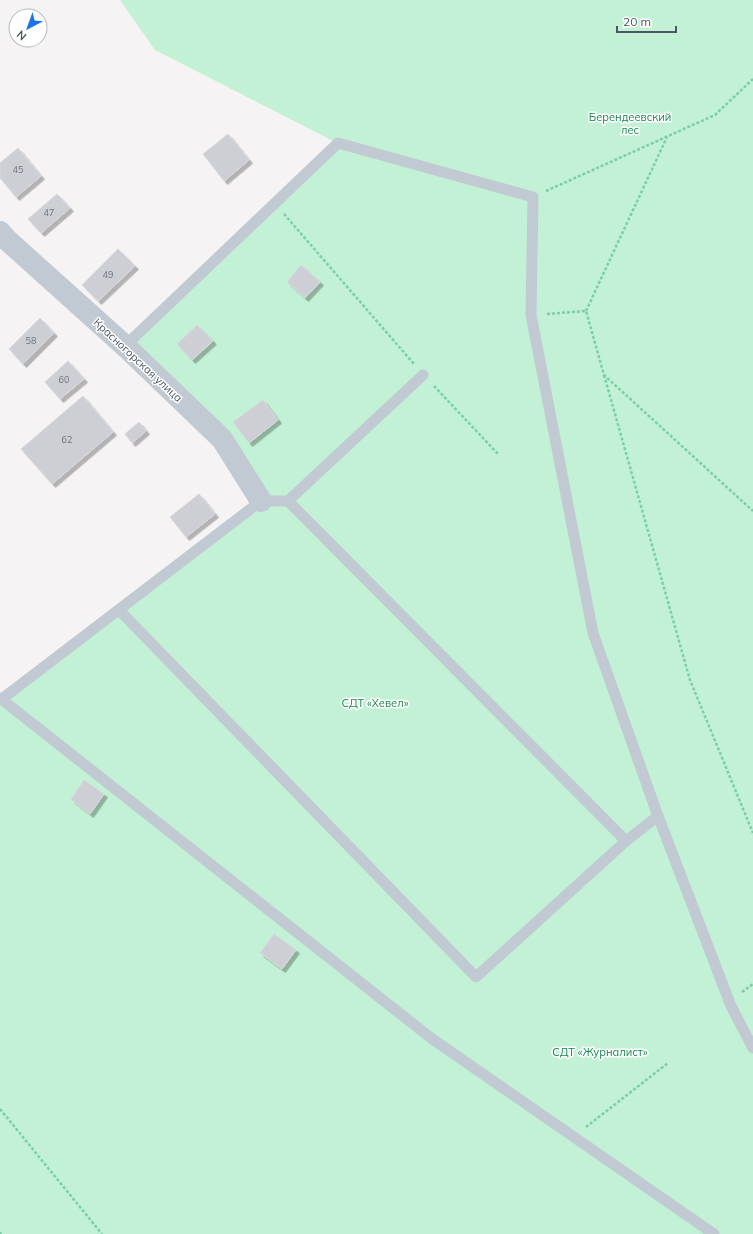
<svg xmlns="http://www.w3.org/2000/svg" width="753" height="1234" font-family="Mulish,sans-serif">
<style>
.green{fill:#c3f1d5}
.building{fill:#cdcfd5;stroke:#d7d9de;filter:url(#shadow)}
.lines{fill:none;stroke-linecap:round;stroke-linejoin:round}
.path{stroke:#7ad0a6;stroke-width:2.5;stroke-dasharray:3 2;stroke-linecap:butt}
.lane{stroke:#c1cad2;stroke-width:11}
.street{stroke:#c1cad2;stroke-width:22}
.labels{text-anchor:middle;stroke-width:3;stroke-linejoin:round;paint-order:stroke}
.number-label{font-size:9px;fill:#6b747e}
.park-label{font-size:11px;fill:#17864f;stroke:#fff}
.street-label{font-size:11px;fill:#4a5661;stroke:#fff}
</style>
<defs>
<filter id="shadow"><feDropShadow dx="3.5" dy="3.5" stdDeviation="0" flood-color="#0004"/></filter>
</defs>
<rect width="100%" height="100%" fill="#f5f3f3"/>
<!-- green -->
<path class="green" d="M120,0H753V1234H0V698L261,501L222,439L125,346L337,143L155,50Z"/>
<!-- building -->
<path class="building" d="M228,134L249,160L224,181L203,154Z
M18,148L41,176L16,197L0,178V163Z
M57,194L70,208L41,233L28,219Z
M118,249L135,266L98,301L82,285Z
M301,265L320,282L305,298L287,282Z
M40,318L54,333L23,364L9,349Z
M197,325L213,341L192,360L177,344Z
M68,361L84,379L60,399L45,382Z
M83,396L113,432L52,484L21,449Z
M263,400L278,420L249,443L233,422Z
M139,422L146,431L132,443L125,434Z
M199,494L215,514L186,537L170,517Z
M84,780L104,794L90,814L71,799Z
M274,934L296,950L282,969L260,953Z"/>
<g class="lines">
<!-- path -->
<path class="path" d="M546,191L715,115L753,79
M284,214L414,364
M586,311L667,137
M547,314L586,311L604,375L753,511
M604,375L690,680L753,833
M434,386L498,454
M742,992L753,984
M0,1109L102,1234
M586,1127L668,1063
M0,1232L1,1234"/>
<!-- lane -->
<path class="lane" d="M125,346L338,143L533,197L531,315L593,633L658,816L731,1006L753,1048
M288,501L423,375
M120,611L476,977L626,841L658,816
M0,698L431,1038L714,1234
M2,699L261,501H288L626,841"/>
<!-- street -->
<path class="street" d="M0,232L6,239L125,346L222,439L261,501"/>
</g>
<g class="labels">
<!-- number labels -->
<g class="number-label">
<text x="18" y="173">45</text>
<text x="49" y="216">47</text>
<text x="108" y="278">49</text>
<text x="31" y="344">58</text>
<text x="64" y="383">60</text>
<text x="67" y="443">62</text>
</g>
<!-- park labels -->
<g class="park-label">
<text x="630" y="121">Берендеевский<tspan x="630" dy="13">лес</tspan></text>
<text x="375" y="707">СДТ «Хевел»</text>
<text x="600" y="1056">СДТ «Журналист»</text>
</g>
<!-- street labels -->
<g class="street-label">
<text transform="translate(138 360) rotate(43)" y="4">Красногорская улица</text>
</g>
</g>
<!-- north arrow -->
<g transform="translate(28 28) rotate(221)"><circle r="19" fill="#ffffff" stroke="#b7bbc0"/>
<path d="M0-3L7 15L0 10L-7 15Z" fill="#1a73e8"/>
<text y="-6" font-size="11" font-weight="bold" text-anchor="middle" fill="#4a5661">N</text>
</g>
<!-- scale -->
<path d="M617 26v6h59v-6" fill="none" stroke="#4a5661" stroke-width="2"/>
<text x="623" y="26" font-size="12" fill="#4a5661" stroke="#ffffff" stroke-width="3" paint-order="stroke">20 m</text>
</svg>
